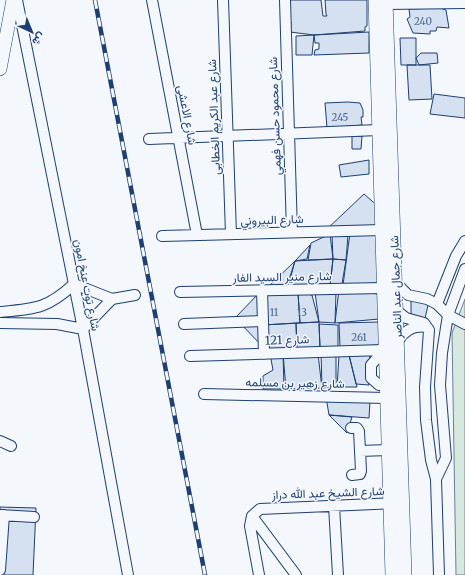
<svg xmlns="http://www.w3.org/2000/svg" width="465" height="575" font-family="Merriweather,Vazirmatn,serif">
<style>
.green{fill:#d7e8df;stroke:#687fa3}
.building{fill:#d5e0f0;stroke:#1d3f73}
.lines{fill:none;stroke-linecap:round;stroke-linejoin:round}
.minor-casing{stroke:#1d3f73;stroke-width:12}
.major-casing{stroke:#1d3f73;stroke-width:14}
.minor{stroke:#f4f7fb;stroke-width:10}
.major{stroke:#f4f7fb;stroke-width:13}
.rail-casing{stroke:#1d3f73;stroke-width:4.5}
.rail{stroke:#f4f7fb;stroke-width:3;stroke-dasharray:9;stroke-linecap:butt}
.labels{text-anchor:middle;stroke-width:3;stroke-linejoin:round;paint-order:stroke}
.number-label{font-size:10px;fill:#4b6792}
.street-label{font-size:12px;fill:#1d3f73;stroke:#f4f7fb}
</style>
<rect width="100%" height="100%" fill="#f4f7fb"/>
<!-- green -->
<path class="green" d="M465,299V575H456L452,333Z"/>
<!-- building -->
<path class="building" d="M290,0H321L323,16H327L326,14L325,0H367V26L365,27V31L314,35L290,32L291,22L289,21Z
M440,8L446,10L449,28L437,27L436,31H430V34L413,33L407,19L410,17L409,9Z
M369,32V53L314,55L315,50L319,49V43H315L314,35Z
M314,35L312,55H296V36Z
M400,38H416V65H401Z
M421,53H437L438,63L419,65L416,58Z
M407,65H430L432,99L409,100Z
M434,94L465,98V118L430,114Z
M348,102L360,103L363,110V117H361L362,125L327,128L325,103Z
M352,136H362L361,149H352Z
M369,160V174L341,177L339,165Z
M364,194L380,208L376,230H326Z
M350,233H376L378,283L343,285Z
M330,234L333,259L308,260L311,243Z
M332,234L348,235L346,260L333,259Z
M310,245L307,259L295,261Z
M333,259L346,260L342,284L330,286Z
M333,259L330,286L288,287L295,261Z
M295,261L287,286L265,290Z
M339,289L378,294L379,319L335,323Z
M268,290L298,293L300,323L263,325Z
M315,292H336L335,323L319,322Z
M259,293L263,319L238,320L236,317Z
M298,293L312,295L319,322L300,323Z
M411,298L429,301L424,323L411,320Z
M239,322L263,325V347Z
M319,322L320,348L297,350L296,323Z
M379,322L380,345L340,347L339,323Z
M296,323L297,350L264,349L263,325Z
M319,324L338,325V348H320Z
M370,350L369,385L356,384L348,351Z
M321,352L336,354V387L322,388Z
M283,353L318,354L322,388L286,389Z
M283,353L284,389H263V376L273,370L270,354Z
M339,355H349L357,387H337Z
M326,397L370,401L369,418L329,415Z
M329,415L352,417L347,433Z
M0,507L36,508L33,575H0Z"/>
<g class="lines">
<!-- minor casing -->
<g class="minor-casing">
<path id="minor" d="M17,0L83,329L128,575
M152,0L197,235
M223,0L231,234
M285,0L292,232
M386,4L465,3
M149,139L379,130
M162,236L382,230
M396,283L408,295L427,299L437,304L448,315L465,324
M262,290L264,354
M180,292L383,288
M437,304L456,256L465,241
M397,311L406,318L424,323L429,330L425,387L426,420L431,460L436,479L439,575
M0,312C35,309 47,309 74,284L112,299L135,295
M0,323L57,324L83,329L112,299
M184,324L263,321
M398,341C404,331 414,325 426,327
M384,353L379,356L371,365V378L379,385H385
M190,356L384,350
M204,394L386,398
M351,428H357L359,431L361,471L360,474L352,475
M0,441L11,446
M360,451L388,450
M436,479L446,458L440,385L442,353L448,315L465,269
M334,506L338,575
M0,515L34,517
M252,516L296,575
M0,570L4,515
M259,575L250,526L252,516L260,509L397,503"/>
</g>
<!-- major casing -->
<g class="major-casing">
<path id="major" d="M375,0L392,575
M386,0L405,575
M0,69L13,0"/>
</g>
<!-- minor -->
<use href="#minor" class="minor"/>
<!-- major -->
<use href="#major" class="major"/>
<!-- rail casing -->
<g class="rail-casing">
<path id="rail" d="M95,0L205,575"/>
</g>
<!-- rail -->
<use href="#rail" class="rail"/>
</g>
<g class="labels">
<!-- number labels -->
<g class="number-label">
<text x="423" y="25">240</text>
<text x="340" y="121">245</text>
<text x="274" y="316">11</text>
<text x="302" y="316">13</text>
<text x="359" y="341">261</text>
</g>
<!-- street labels -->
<g class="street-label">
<text transform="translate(187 115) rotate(79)" y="4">شارع الاعشى</text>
<text transform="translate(275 116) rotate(-92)" y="4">شارع محمود حسن فهمي</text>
<text transform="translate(214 117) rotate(-92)" y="4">شارع عبد الكريم الخطابى</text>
<text transform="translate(272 220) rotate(-2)" y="4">شارع البيروني</text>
<text transform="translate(282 277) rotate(-1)" y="4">شارع منير السيد الفار</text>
<text transform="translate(87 285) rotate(79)" y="4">شارع توت عنخ امون</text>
<text transform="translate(396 287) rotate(-92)" y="4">شارع جمال عبد الناصر</text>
<text transform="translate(287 340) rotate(-2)" y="4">شارع 121</text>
<text transform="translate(295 383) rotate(1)" y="4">شارع زهير بن مسلمه</text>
<text transform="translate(328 493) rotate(-2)" y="4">شارع الشيخ عبد الله دراز</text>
</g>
</g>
<!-- north arrow -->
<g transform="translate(32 32) rotate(136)" stroke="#f4f7fb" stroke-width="3" paint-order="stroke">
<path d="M0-3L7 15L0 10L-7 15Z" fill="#1d3f73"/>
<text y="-6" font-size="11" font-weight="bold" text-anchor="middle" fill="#1d3f73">ش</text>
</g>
</svg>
